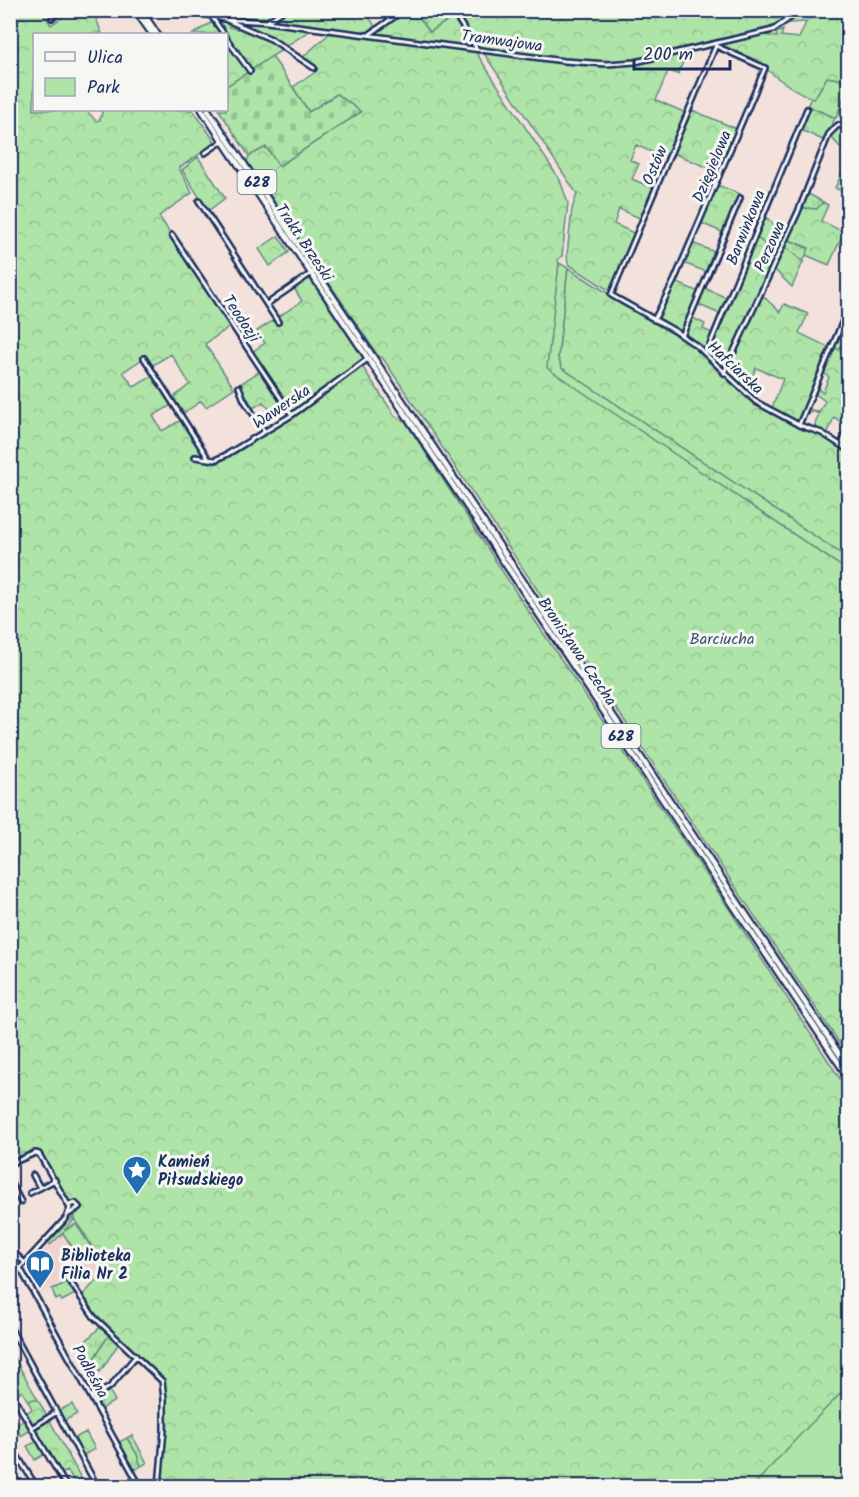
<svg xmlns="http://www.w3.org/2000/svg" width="859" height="1497" font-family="Kalam,sans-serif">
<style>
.built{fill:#f1d3cd}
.grass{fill:url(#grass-tufts);stroke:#648a82;stroke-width:1.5}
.forest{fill:url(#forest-crowns);stroke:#648a82;stroke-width:1.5}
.cemetery{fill:url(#cemetery-stones);stroke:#648a82;stroke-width:1.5}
.green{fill:#aee4a7;stroke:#648a82;stroke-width:1.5}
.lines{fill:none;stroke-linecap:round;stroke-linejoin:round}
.canal{stroke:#93dbf5;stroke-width:3}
.minor-casing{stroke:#1b2f5e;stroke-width:8}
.primary-casing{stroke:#1b2f5e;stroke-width:9}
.minor{stroke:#f6f6f2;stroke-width:3}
.primary{stroke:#f6f6f2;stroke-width:4.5}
.labels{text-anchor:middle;stroke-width:6;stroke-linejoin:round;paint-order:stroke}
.shield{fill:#f6f6f2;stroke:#5d6b8a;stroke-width:1.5}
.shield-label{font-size:15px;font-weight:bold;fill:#1b2f5e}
.street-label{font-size:16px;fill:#1b2f5e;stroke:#f6f6f2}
.park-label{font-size:16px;fill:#38536d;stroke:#f6f6f2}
.poi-label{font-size:16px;font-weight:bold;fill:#1b2f5e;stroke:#f6f6f2;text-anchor:start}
</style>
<defs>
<pattern id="grass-tufts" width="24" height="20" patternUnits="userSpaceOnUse" patternTransform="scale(1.5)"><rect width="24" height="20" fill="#aee4a7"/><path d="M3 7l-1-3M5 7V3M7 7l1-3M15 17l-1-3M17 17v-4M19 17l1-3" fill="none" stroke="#95c492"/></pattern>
<pattern id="forest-crowns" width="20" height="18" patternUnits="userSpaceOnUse" patternTransform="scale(1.5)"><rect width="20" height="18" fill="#aee4a7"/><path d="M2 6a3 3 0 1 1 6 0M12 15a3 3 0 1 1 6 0" fill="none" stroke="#95c492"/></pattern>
<pattern id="cemetery-stones" width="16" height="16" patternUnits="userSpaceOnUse" patternTransform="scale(1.5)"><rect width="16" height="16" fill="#aee4a7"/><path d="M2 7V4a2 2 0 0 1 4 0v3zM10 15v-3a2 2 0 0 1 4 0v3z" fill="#95c492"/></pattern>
</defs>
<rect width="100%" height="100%" fill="#f3e1dc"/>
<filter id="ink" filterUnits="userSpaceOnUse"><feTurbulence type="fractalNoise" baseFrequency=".0167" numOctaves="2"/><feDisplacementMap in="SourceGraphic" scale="12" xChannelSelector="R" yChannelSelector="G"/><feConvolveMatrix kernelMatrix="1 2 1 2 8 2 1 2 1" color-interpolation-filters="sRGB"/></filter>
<g filter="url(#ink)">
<!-- built -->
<path class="built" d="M73,1217L107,1269L90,1288L77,1271L69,1276L67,1274L60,1282L40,1294L27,1270L46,1249L48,1242Z"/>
<!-- grass -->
<path class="grass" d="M414,11H449L453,17L430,32Z
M819,11H833L807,20L806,22L790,23L795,17L801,18Z
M827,77L839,79L848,87L836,118L810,107L806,108L811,98L814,99Z
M807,193L823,202L817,209L804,208L799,210Z
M764,215L785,236L777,254L756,237Z
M787,239L809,249L803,262L788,249H782Z
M692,243L715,252L707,272L683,263Z
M559,263L568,268L558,358L562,368L848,558V571L546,368Z
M848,311V354L833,347Z
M390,384L848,1070V1074L388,385Z
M100,1327L109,1335L93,1360L84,1343Z
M10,1350L38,1400L28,1401L22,1391L14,1395L11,1388V1380L15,1377L11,1370Z
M109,1390L115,1401L101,1409L96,1400L97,1396Z
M72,1404L77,1414L64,1421L58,1411Z
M127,1438L137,1454L141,1466L135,1470L119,1442Z
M38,1441L44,1452L43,1455L35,1460L27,1446Z"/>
<!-- forest -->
<path class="forest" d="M231,10H280V11L266,20L222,16Z
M286,10L365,11L375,26L367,32L286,22L281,14Z
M462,10L799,11L787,20L756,33L634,61L597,62L573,60L480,48L457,14Z
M10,11H42L51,25L72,11H93L102,34H34V110H86L96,121L100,120L102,112L100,110H193L216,143L179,168L192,193L159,216L231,326L205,344L234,388L206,407L201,401L184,413L173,398L190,384L171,354L150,367L144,358L123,372L134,387L154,375L173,404L153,416L162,431L183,419C192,434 200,459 218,463C268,433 316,401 362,366L395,416L405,421L521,600L722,898L848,1091V1486H161L166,1436L165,1381L102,1323L82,1296L107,1269L73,1217L79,1212L81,1205L75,1200L70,1202L40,1151H33L11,1161Z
M407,11H414L430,32L453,17L472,46L438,43L373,33Z
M833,11H848V123L838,115L848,87L839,79L827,77L814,99C796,92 782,82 767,70V67L722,47V45L764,35L777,37L776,33L783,30L781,36L799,38L807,20Z
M218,20L225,22L229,27L237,29L238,26L285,48L251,70Z
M235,21L311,30L288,45Z
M212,22L221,34H193Z
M331,32L475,51L560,180L568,203L562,256L558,259L559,263L547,368L848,571V1056L382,357H379L247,161L249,156L266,147L279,166L361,112L337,94L309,112L293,87L317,71L316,66L303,57Z
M226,42L248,72L227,86H226Z
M483,52L601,67L632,65L687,52L678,74L668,71L656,100L686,113L667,159L636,145L630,160L639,164L632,179L655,189L642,219L619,209L614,224L636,234L610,291L568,264L567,255L572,209L577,194Z
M810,107L835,118L825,141L801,130Z
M692,110L737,129L718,172L673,153Z
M843,127L848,130V156L831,137L834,130Z
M198,157L225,198L208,211L182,170Z
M843,171L848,174V194L835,188Z
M717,185L740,194L724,233L701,223Z
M823,202L828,205L821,221L844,232L829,265L806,255L809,248L787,239L799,210L804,208L817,209Z
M278,236L289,252L270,266L259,249Z
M756,237L777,254L724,370L708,353Z
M782,249H788L803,262L792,287L774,269Z
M568,268L639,313L696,347L753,402L799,427L822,434L848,453V558L562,368L558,358Z
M309,278L363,358L350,368V371L292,412L252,352L265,343L257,331L274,320L277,324L280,323L277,318L302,301L294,288Z
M675,282L699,292L681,334L658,321Z
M704,288L727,298L720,314L697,304Z
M762,295L780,312L784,304L808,314L799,333L830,348L798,425L772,408L783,379L756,368L746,389L764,404L752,398L730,375L729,367Z
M691,317L705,324L703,329L714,334L706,351L683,335Z
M833,347L848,354V381L845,388L848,391V422L847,427L834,417L827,435L817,430L815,424L819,414L812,411L803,419L808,409L819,412L825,401L814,393L819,381L820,391L823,392L829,377L822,372Z
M260,371L282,404L271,411L263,402L253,408L240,384Z
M68,1282L75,1294L62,1301L60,1298L56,1300L52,1289Z
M109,1335L119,1343L100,1372L93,1360Z
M34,1399L38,1400L47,1416L34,1424L30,1423L25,1414L32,1409L28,1401Z
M25,1419L31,1430L21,1436L15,1425Z
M49,1419L82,1480L85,1479L90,1486H77L68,1471L61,1474L36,1429Z
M86,1432L95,1449L82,1456L73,1439Z
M132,1435L147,1463L141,1466L137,1454L127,1438Z"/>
<!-- cemetery -->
<path class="cemetery" d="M272,56L309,112L337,94L361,112L279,166L266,147L249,156L219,110H226L227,86Z"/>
<!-- green -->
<path class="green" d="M72,1218L74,1220L64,1231L76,1224L91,1247L78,1256L63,1233L50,1245L48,1243Z
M848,1386V1486H753L799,1436Z"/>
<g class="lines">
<!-- canal -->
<path class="canal" d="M787,10C801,27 810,17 829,10"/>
<!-- minor casing -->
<g class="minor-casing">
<path id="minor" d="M188,10L224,19L267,22L564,61L607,64L635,62L773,30L801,10
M207,10L224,34
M452,10L477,49
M52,18L61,10
M227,20L271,39L314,68
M268,21L284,10
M370,34L404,10
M226,38L250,71
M717,43L611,295L675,331L697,346L756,402L799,425L822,433L848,450
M205,153L223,141
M199,201L278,322
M172,235L292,415
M267,304L316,270
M654,320L674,281L765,68L716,46
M682,336L740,198
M706,354L807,109
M144,358L208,458
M724,373L798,212L829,134L838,125L848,127
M239,387L244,400L265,432
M799,425L848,309
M841,445L848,430
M195,457L215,460L226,455L292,415L369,358
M10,1164L35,1153L39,1154L70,1208L66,1218L10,1279
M33,1175L40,1188
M10,1182L21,1202
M30,1193L55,1180
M69,1214L79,1207L75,1203L69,1205
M10,1249L25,1263
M20,1268L140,1486
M67,1279L69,1280L94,1317L162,1381L164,1399V1430L159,1486
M10,1327L97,1486
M10,1391L66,1486
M92,1397L110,1387L136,1356
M33,1427L57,1412
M10,1444L36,1486"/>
</g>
<!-- primary casing -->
<g class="primary-casing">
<path id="primary" d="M135,10L152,34
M141,10L157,34
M202,110L848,1077
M208,110L848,1067"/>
</g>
<!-- minor -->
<use href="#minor" class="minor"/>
<!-- primary -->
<use href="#primary" class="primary"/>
</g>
</g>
<!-- icons -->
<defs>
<g id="sight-pin" transform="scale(1.5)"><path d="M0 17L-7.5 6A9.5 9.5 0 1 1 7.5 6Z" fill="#1f6fb2" stroke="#f6f6f2"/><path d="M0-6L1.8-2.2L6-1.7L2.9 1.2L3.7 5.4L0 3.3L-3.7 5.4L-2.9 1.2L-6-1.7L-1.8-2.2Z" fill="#fff"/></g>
<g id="library-pin" transform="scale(1.5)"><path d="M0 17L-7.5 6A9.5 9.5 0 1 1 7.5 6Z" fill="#1f6fb2" stroke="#f6f6f2"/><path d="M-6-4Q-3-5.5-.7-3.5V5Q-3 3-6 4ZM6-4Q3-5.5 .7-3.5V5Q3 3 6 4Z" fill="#fff"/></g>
</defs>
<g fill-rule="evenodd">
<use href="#sight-pin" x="137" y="1170"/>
<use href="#library-pin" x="40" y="1264"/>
</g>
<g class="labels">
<!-- shield labels -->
<g class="shield">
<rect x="237.5" y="170" width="39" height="24" rx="4.5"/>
<rect x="601.5" y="724" width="39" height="24" rx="4.5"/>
</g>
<g class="shield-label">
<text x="257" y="187">628</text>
<text x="621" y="741">628</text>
</g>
<!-- street labels -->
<g class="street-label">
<text transform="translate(502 40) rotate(8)" y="6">Tramwajowa</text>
<text transform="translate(654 165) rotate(-67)" y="6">Ostów</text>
<text transform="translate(711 166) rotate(-67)" y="6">Dzięgielowa</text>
<text transform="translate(745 227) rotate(-68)" y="6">Barwinkowa</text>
<text transform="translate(305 242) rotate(56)" y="6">Trakt Brzeski</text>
<text transform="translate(769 246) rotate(-66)" y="6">Perzowa</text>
<text transform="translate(242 318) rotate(56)" y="6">Teodozji</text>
<text transform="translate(736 367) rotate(43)" y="6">Hafciarska</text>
<text transform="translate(281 406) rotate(-34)" y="6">Wawerska</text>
<text transform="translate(578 651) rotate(56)" y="6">Bronisława Czecha</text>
<text transform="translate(91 1371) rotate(61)" y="6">Podleśna</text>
</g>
<!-- park labels -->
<g class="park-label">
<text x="722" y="644">Barciucha</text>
</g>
<!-- poi labels -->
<g class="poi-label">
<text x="158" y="1167">Kamień<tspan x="158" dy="18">Piłsudskiego</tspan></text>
<text x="61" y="1261">Biblioteka<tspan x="61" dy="18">Filia Nr 2</tspan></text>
</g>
</g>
<!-- margin -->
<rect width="859" height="1497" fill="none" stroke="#f6f6f2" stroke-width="36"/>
<rect x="18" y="18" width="823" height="1461" fill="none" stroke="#1b2f5e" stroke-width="2" filter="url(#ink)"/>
<!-- legend -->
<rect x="33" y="33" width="195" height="78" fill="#f6f6f2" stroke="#9ea6b7" stroke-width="1.5"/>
<rect x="45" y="52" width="30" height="9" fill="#f6f6f2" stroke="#9ea6b7" stroke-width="1.5"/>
<text x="87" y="63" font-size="18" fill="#1b2f5e">Ulica</text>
<rect x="45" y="78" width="30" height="18" fill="#aee4a7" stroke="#9ea6b7" stroke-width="1.5"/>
<text x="87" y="93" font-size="18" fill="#1b2f5e">Park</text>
<!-- scale -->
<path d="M634 60v9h96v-9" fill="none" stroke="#1b2f5e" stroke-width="3"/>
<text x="643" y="60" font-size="18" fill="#1b2f5e" stroke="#f6f6f2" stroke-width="4.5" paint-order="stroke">200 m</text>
</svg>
